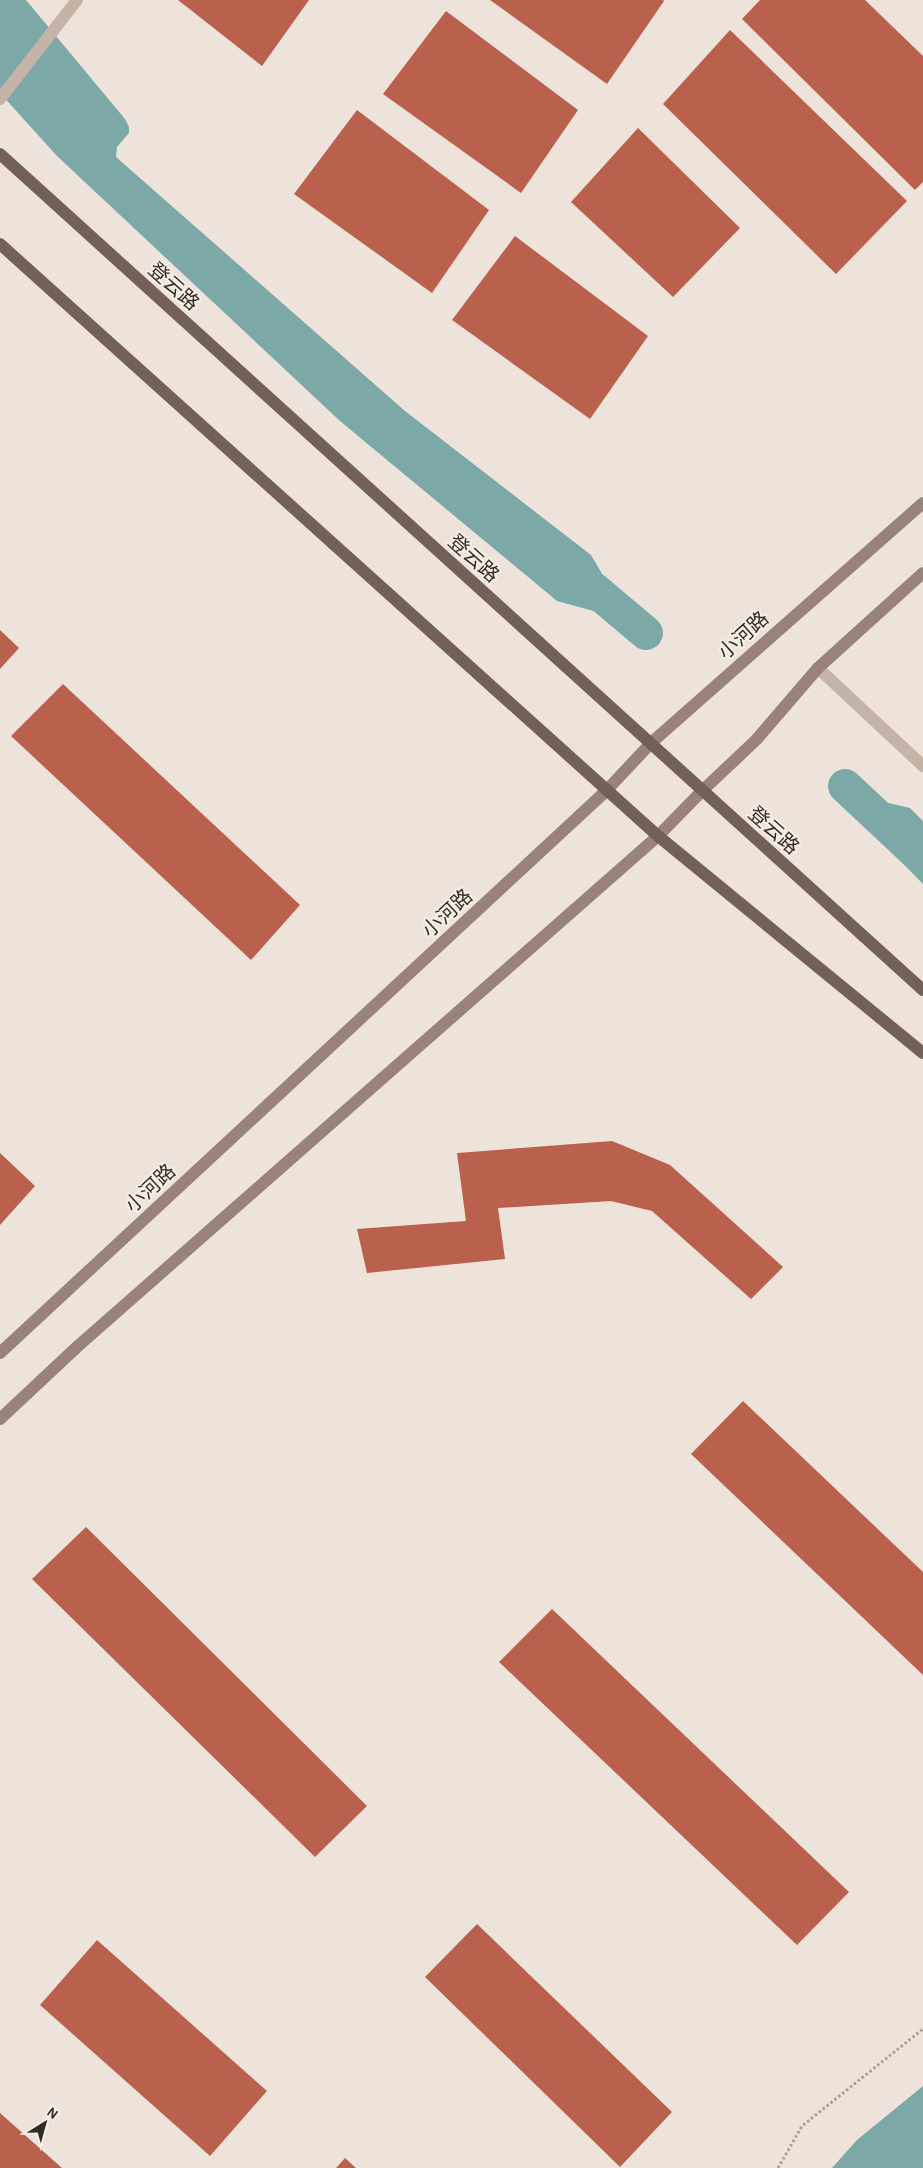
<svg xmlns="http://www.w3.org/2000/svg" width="923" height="2168" font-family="'Alegreya Sans','Noto Sans SC',sans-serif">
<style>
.water{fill:#7ca8a7}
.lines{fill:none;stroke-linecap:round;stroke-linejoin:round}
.canal{stroke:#7ca8a7;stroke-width:34}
.building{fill:#b9614d}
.path{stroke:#b09d92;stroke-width:3;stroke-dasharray:2.5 2.5;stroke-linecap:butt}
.lane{stroke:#c5b3a7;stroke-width:12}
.street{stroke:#c5b3a7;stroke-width:12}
.secondary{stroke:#988279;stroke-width:12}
.primary{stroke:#736059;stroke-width:12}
.labels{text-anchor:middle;stroke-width:4;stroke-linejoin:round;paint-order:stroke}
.street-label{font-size:20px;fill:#322a27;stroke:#f7eee5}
</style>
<rect width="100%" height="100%" fill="#eee3da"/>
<!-- water -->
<path class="water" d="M0,0H26L125,119L129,127V133L117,147L116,157L405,411L591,555L630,621L557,601L340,421L57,156L0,93Z
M854,795L910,808L923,821V884L884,844Z
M923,2086V2168H832L857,2140Z"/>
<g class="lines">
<!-- canal -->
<path class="canal" d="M595,590L646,633
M845,786L923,859"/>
</g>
<!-- building -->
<path class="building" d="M178,0H309L262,66Z
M490,0H663L664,1L607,84Z
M760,0H865L923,56V182L915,190L742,19Z
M446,11L578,110L521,193L383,94Z
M730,30L907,201L836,274L663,104Z
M357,110L489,210L432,293L294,194Z
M638,128L740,228L673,297L571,202Z
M515,236L648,336L590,419L452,320Z
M0,630L19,648L0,669Z
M63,684L300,905L251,960L11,736Z
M612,1141L670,1165L783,1267L751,1299L652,1211L611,1201L498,1208L505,1259L367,1273L357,1229L466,1221L457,1153Z
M0,1153L35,1186L0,1225Z
M743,1401L923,1572V1675L691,1454Z
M86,1527L367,1806L315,1857L32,1579Z
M552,1609L849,1892L797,1945L499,1662Z
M477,1924L672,2112L620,2167L425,1977Z
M97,1940L267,2091L210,2156L40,2005Z
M0,2113L62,2168H0Z
M345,2158L356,2168H336Z"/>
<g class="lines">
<!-- path -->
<path class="path" d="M778,2168L802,2126L923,2029"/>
<!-- lane -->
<path class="lane" d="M818,668L923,766"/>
<!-- street -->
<path class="street" d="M0,99L77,0"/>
<!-- secondary -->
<path class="secondary" d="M0,1353L606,791L651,743L923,503
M0,1419L78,1346L658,836L702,791L756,740L818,668L923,573"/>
<!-- primary -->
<path class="primary" d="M0,154L923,990
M0,244L658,836L923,1053"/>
</g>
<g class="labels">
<!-- street labels -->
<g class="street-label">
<text transform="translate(174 286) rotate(42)" y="7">登云路</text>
<text transform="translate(474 558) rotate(42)" y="7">登云路</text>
<text transform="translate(743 635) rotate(-42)" y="7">小河路</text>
<text transform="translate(774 830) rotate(42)" y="7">登云路</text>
<text transform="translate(447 913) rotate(-43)" y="7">小河路</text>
<text transform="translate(150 1188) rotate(-43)" y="7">小河路</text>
</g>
</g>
<!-- north arrow -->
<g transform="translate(45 2123) rotate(37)" stroke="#f7eee5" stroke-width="4" paint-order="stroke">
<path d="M0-4L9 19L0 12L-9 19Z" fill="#322a27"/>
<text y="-8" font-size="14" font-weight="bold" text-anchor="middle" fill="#322a27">N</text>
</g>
</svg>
